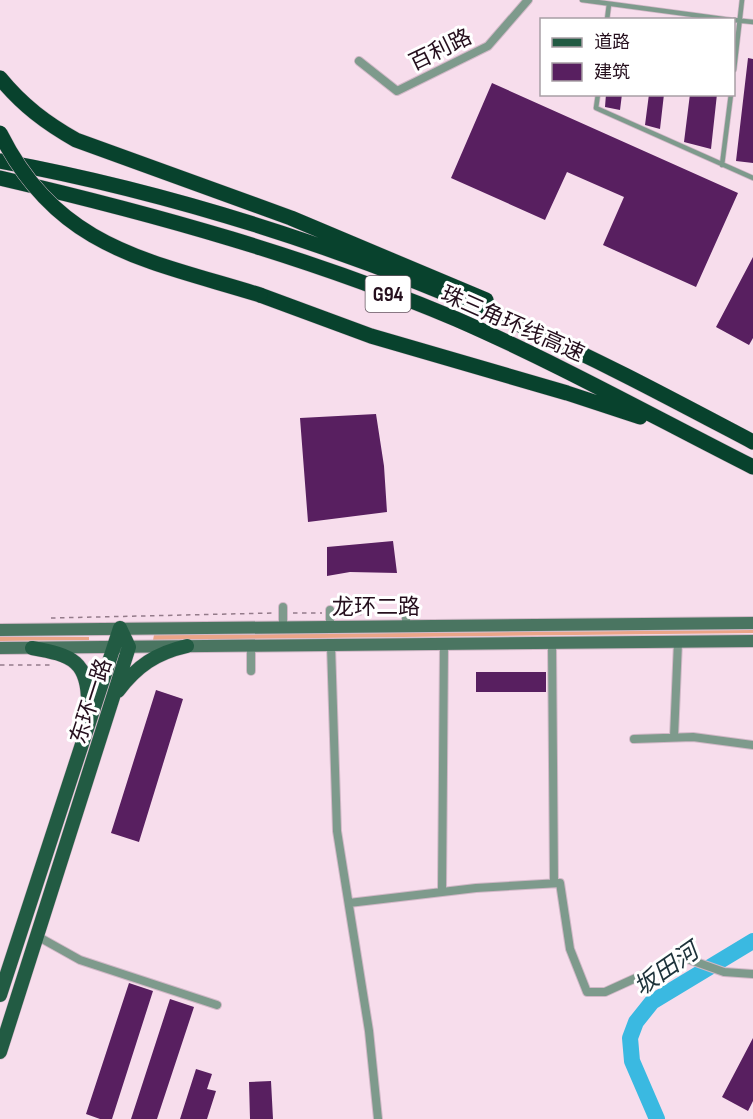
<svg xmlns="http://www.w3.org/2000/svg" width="753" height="1119" font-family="'Sofia Sans Condensed','Noto Sans SC',sans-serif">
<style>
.green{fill:#eba588}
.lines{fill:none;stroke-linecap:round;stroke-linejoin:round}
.river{stroke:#3ab9e1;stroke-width:16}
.building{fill:#581f60}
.lane-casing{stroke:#d1b8c7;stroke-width:6}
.street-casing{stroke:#d1b8c7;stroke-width:10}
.secondary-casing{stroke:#d1b8c7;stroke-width:14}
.primary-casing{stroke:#d1b8c7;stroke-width:15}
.highway-casing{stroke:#d1b8c7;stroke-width:16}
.path{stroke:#947b8a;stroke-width:1.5;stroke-dasharray:4.5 4.5;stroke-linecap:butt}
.lane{stroke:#7e9a8c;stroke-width:4.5}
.street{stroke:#7e9a8c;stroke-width:8}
.secondary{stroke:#4a7561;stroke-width:12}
.primary{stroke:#225b43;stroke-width:14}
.highway{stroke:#08422d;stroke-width:15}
.highway-bridge-casing{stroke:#d1b8c7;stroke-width:16;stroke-linecap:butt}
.highway-bridge{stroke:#08422d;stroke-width:15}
.labels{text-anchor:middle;stroke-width:6;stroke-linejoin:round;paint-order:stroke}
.shield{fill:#fff;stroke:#665761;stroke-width:1.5}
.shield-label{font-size:21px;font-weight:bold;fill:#250f1d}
.street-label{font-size:22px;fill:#250f1d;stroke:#fff}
.water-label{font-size:24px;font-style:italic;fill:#1d323a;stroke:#fff}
</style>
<rect width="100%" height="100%" fill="#f7ddec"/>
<!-- green -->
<path class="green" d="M753,630V633L153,640L154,635Z
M0,637H89V640L0,641Z"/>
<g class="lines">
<!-- river -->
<path class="river" d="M657,1119L632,1061L630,1038L636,1022L652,1002L753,941"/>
</g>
<!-- building -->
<path class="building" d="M748,58L753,59V163L736,161Z
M492,83L738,193L696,287L603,245L624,197L567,172L545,220L451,178Z
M606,94H622L620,110L605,107Z
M649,94H664L660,129L645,125Z
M690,94H717L711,149L684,142Z
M753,257V338L749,345L716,327Z
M376,414L384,466L387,512L308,522L300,418Z
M393,541L397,573L350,572L327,576V547Z
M476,672H546V692H476Z
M156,690L183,699L139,842L111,833Z
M129,983L153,991L112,1119H100L86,1114Z
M170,999L194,1007L157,1119H131Z
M753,1038V1101L748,1111L722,1097Z
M196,1069L212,1074L207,1089L216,1091L207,1119H180Z
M271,1081L273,1119H250L249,1082Z"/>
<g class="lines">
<!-- lane casing -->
<g class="lane-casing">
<path id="lane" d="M582,0L731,20
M607,20L609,4
M734,20L753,22
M734,70L742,0
M598,94L596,108L753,178
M722,165L731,94"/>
</g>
<!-- street casing -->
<g class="street-casing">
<path id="street" d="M359,61L397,91L488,46L528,0
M283,607V628
M406,609V626
M330,610V627
M552,644L554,883
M251,646V671
M331,646L337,831L369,1031L378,1119
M674,737L678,642
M634,739L693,737L753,745
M442,891L444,644
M349,903L476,888L560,883L570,949L587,992H605L682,957L724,972L753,974
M37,936L80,960L217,1005"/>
</g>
<!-- secondary casing -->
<g class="secondary-casing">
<path id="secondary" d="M0,630L753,623
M0,648L753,641"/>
</g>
<!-- primary casing -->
<g class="primary-casing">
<path id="primary" d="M32,648C72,655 89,661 88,706
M118,691C137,666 156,653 187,646
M0,995L120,628
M0,1052L129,647L120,628"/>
</g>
<!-- highway casing -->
<g class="highway-casing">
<path id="highway" d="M0,78C22,105 46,123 76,140L291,218L486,300
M0,161C180,194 355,252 522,326C601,361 677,402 753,442
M0,178C155,214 309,257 456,319C557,363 654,417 753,467
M260,295L371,336L567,393L640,417"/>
</g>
<!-- path -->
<path class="path" d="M293,613H322
M339,614L382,615
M51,618L274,613
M0,665H54"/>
<!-- lane -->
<use href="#lane" class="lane"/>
<!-- street -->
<use href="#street" class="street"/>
<!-- secondary -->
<use href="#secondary" class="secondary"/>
<!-- primary -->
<use href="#primary" class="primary"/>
<!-- highway -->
<use href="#highway" class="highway"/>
<!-- highway-bridge casing -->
<g class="highway-bridge-casing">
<path id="highway-bridge" d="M0,133C58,249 147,260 260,295"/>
</g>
<!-- highway-bridge -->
<use href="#highway-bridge" class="highway-bridge"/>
</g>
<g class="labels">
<!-- shield labels -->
<rect class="shield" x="365.5" y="276" width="45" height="36" rx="4.5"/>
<g class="shield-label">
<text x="388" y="301">G94</text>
</g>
<!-- street labels -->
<g class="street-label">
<text transform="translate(440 49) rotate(-26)" y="8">百利路</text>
<text transform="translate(513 323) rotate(24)" y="8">珠三角环线高速</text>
<text x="376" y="614">龙环二路</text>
<text transform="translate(90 701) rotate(-72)" y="8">东环一路</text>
</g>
<!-- water labels -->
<g class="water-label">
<text transform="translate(666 969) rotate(-35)" y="8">坂田河</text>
</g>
</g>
<!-- legend -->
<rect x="540" y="18" width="195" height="78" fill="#ffffff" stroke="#a89fa5" stroke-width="1.5"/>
<rect x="552" y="38" width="30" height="9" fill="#225b43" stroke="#a89fa5" stroke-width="1.5"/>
<text x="594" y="48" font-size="18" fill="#250f1d">道路</text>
<rect x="552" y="63" width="30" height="18" fill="#581f60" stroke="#a89fa5" stroke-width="1.5"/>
<text x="594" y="78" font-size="18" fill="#250f1d">建筑</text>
</svg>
